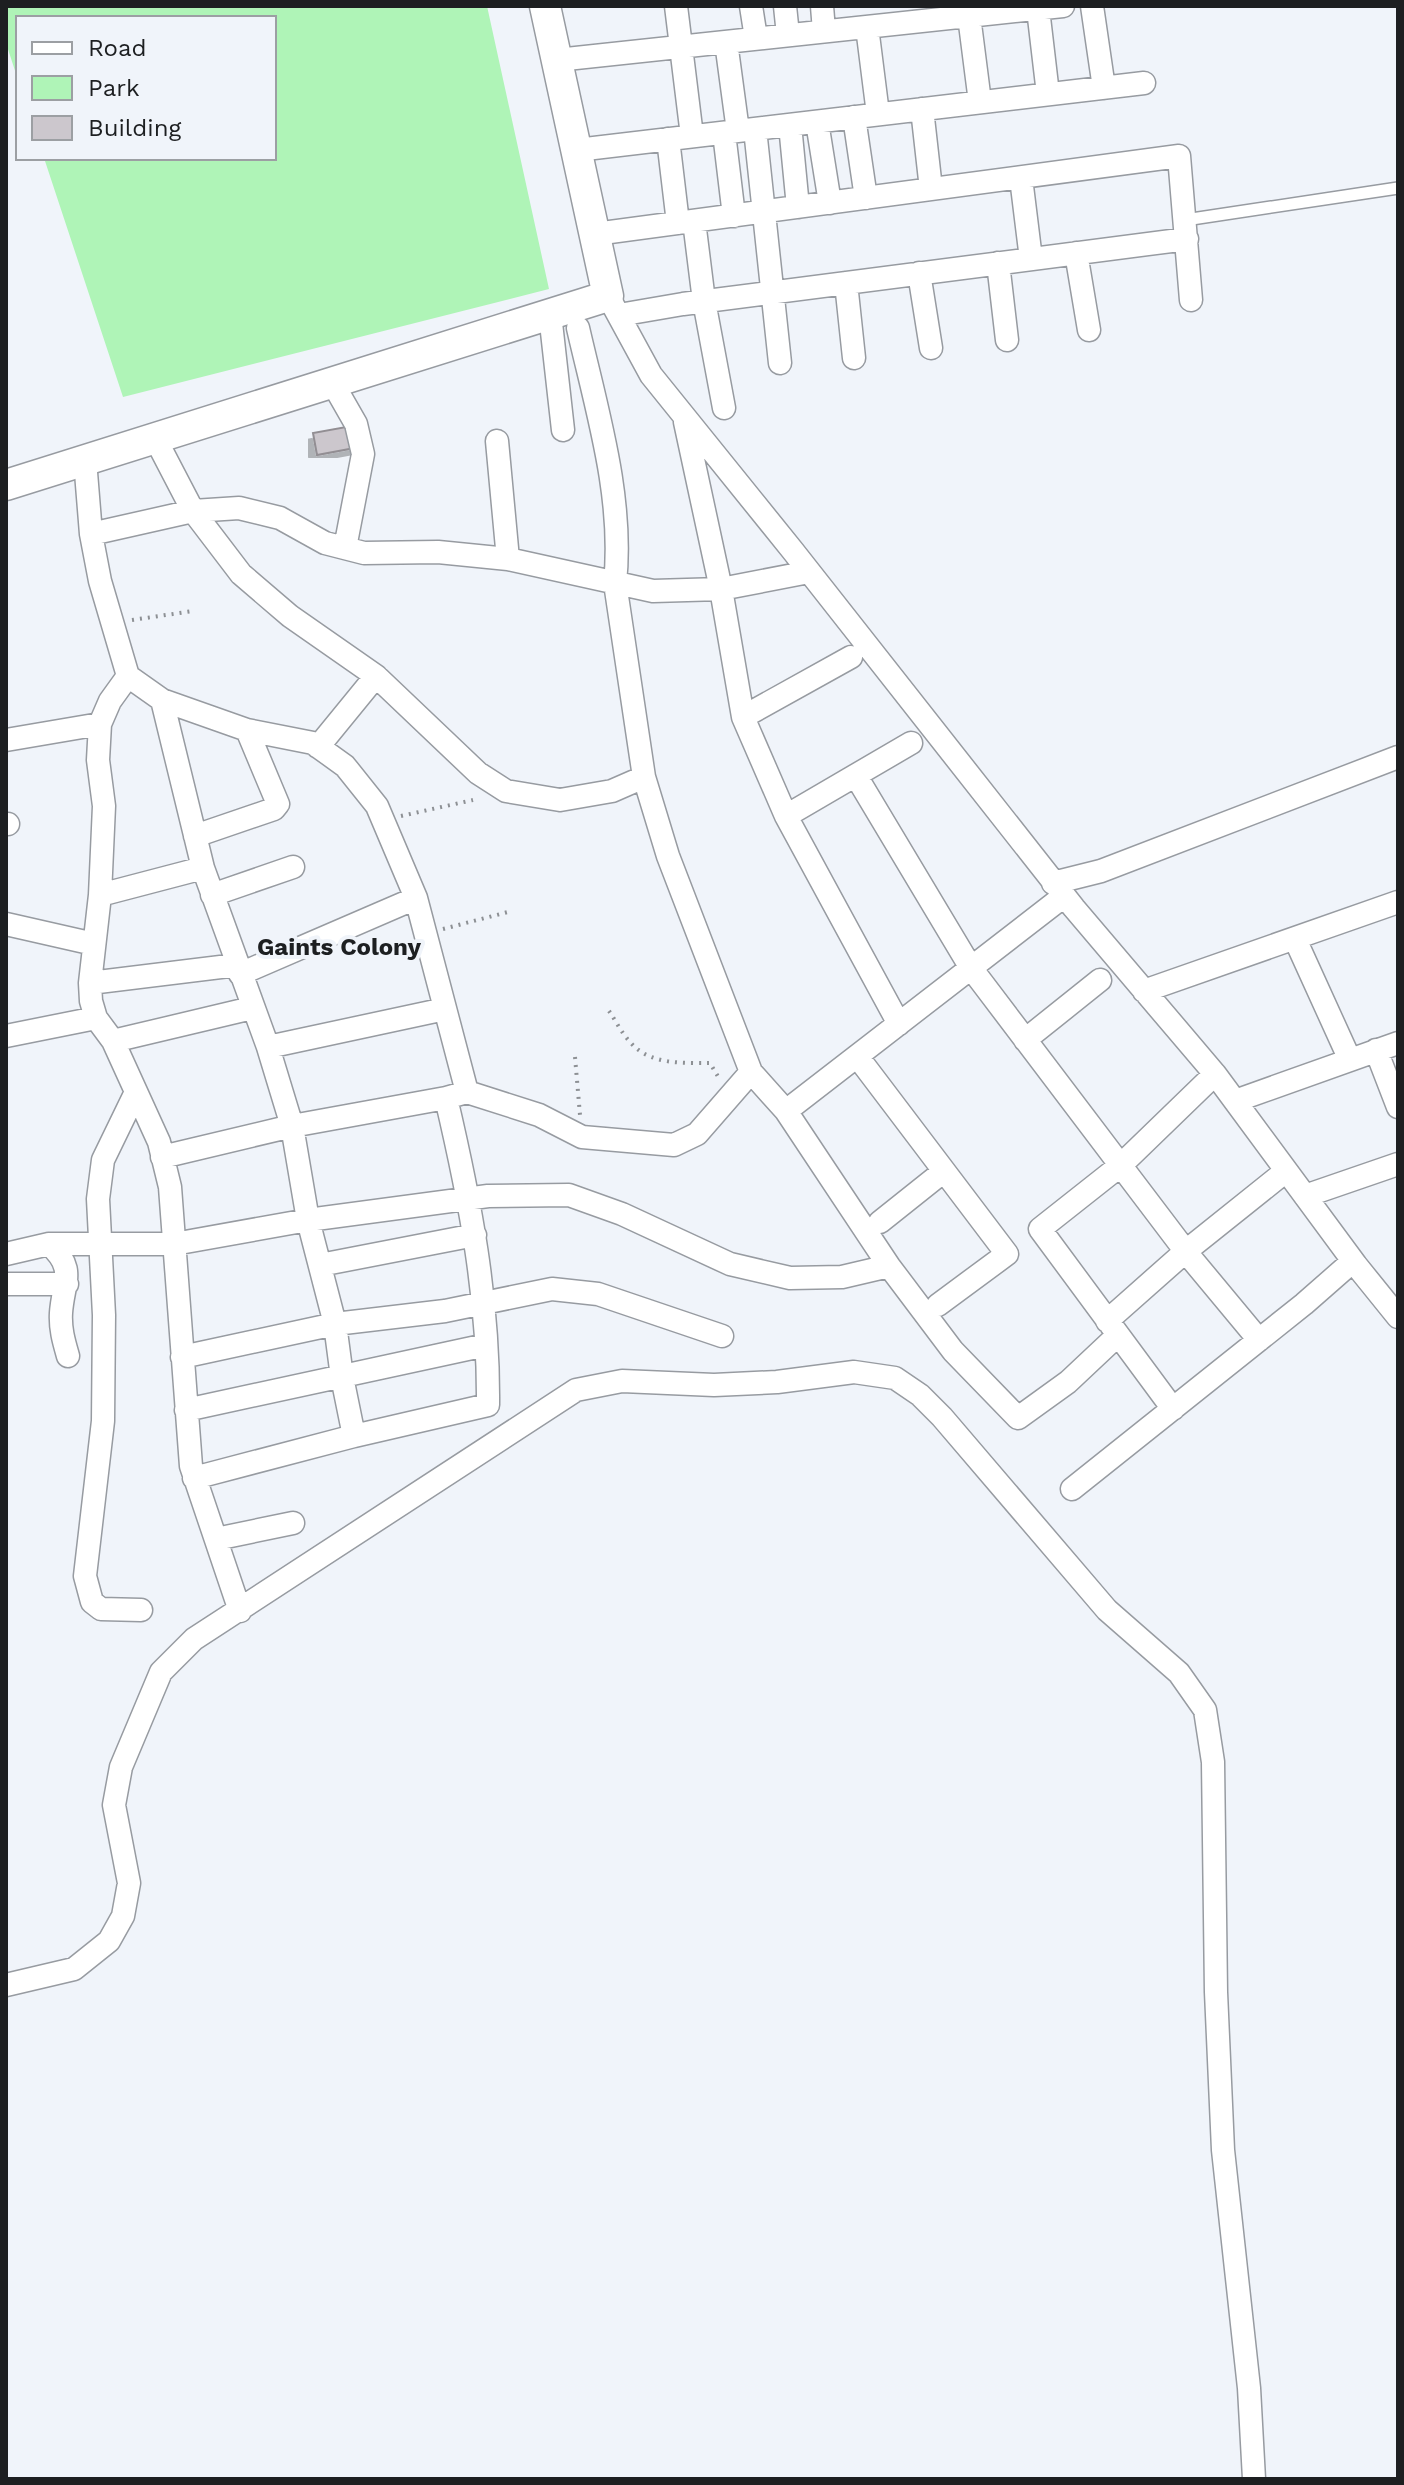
<svg xmlns="http://www.w3.org/2000/svg" width="1404" height="2485" font-family="'Work Sans',sans-serif">
<style>
.green{fill:#aff4b7}
.building{fill:#ccc7cd;stroke:#928e93;stroke-width:2;filter:url(#shadow)}
.lines{fill:none;stroke-linecap:round;stroke-linejoin:round}
.lane-casing{stroke:#979ba1;stroke-width:14}
.street-casing{stroke:#979ba1;stroke-width:25}
.secondary-casing{stroke:#979ba1;stroke-width:33}
.path{stroke:#8d9094;stroke-width:4;stroke-dasharray:2 6;stroke-linecap:butt}
.lane{stroke:#fff;stroke-width:11}
.street{stroke:#fff;stroke-width:22}
.secondary{stroke:#fff;stroke-width:30}
.labels{text-anchor:middle;stroke-width:8;stroke-linejoin:round;paint-order:stroke}
.neighbourhood-label{font-size:24px;font-weight:bold;fill:#1d1f21;stroke:#f0f4fa}
</style>
<defs>
<filter id="shadow"><feDropShadow dx="-7" dy="7" stdDeviation="0" flood-color="#0004"/></filter>
</defs>
<rect width="100%" height="100%" fill="#f0f4fa"/>
<!-- green -->
<path class="green" d="M6,6H487L549,289L123,397L44,158H274V18H18V80L6,43Z"/>
<!-- building -->
<path class="building" d="M346,427L360,447L317,455L313,433Z"/>
<g class="lines">
<!-- lane casing -->
<g class="lane-casing">
<path id="lane" d="M1185,220L1398,188"/>
</g>
<!-- street casing -->
<g class="street-casing">
<path id="street" d="M676,6L692,136
M751,6L756,38
M785,6L788,35
M822,6L824,31
M1092,6L1104,88
M1038,9L1048,94
M969,16L980,102
M867,27L878,114
M726,42L738,131
M557,60L1063,6
M922,109L931,189
M854,117L866,198
M817,122L830,203
M790,125L798,207
M755,129L780,363
M724,133L734,216
M668,139L678,223
M577,150L1144,83
M1021,178L1031,259
M694,221L704,301L724,408
M595,234L1179,156L1191,300
M1076,253L1089,330
M998,263L1007,340
M919,273L931,348
M846,283L854,358
M608,296L651,375L793,551L1074,908L1215,1074L1356,1265L1398,1317
M550,314L563,430
M619,315L683,304L1187,239
M578,328C597,411 624,498 615,583L644,777L668,856L751,1072L786,1111L889,1266L953,1351L1018,1418L1068,1382L1118,1335
M332,382L356,424L363,454L345,548
M685,422L721,589L743,717L786,816L899,1024
M155,438L193,511L241,574L290,616L376,676L478,773L506,791L560,800L612,791L644,777
M497,441L508,559
M85,460L91,534L100,581L128,676L110,701L100,724L98,760L104,806L100,895L90,983L91,1001L96,1018L113,1041L159,1142L170,1187L191,1466L240,1611
M91,534L193,511L239,508L280,518L325,543L364,553L438,552L508,559L653,591L721,589L809,572
M128,676L162,700L203,868L268,1047L292,1126L308,1220L335,1324L342,1377L354,1436
M162,700L247,730L313,743L345,766L377,806L416,898L467,1092L446,1098C470,1200 489,1299 488,1405L354,1436L194,1478
M743,717L851,657
M6,740L100,724
M318,747L376,676
M856,776L971,968L1190,1257L1259,1340
M786,816L911,743
M6,824H8
M195,836L274,809L278,804L247,730
M1053,883L1101,871L1398,757
M100,895L203,868
M212,895L293,867
M6,924L94,944
M1295,939L1350,1060
M240,974L416,898
M90,983L237,965
M1144,991L1398,902
M6,1036L96,1018
M1025,1040L1100,980
M113,1041L252,1008
M268,1047L445,1009
M1376,1050L1398,1107
M857,1056L1007,1254L938,1305
M136,1092L103,1160L98,1199L104,1315L103,1421L85,1576L92,1602L101,1609L141,1610
M467,1092L539,1115L582,1137L674,1145L697,1134L751,1072
M1235,1101L1398,1043
M786,1111L1064,896
M162,1157L292,1126L446,1098
M1305,1196L1398,1164
M880,1222L944,1171
M49,1244C77,1269 63,1282 61,1313C60,1329 64,1342 68,1356
M6,1254L49,1244H174L308,1220L488,1196L569,1195L622,1214L730,1264L790,1278L842,1277L889,1266
M320,1265L475,1235
M6,1284H67
M1107,1321L1186,1251L1286,1171
M182,1357L335,1324L445,1311L552,1289L598,1294L722,1336
M1173,1409L1040,1229L1121,1165L1215,1074
M186,1410L486,1345
M1072,1489L1304,1304L1353,1261
M216,1539L293,1523
M6,1985L74,1969L109,1941L123,1916L129,1883L114,1805L121,1767L161,1672L194,1639L576,1390L622,1381L714,1385L777,1382L854,1372L895,1378L920,1395L942,1417L1107,1610L1179,1673L1205,1710L1213,1762L1216,1992L1223,2150L1249,2388L1254,2479"/>
</g>
<!-- secondary casing -->
<g class="secondary-casing">
<path id="secondary" d="M6,485L608,296L545,6"/>
</g>
<!-- path -->
<path class="path" d="M132,620L193,611
M401,816L473,800
M443,929L508,912
M609,1011C616,1021 622,1034 631,1043C650,1065 684,1063 710,1063L720,1080
M575,1057L580,1115"/>
<!-- lane -->
<use href="#lane" class="lane"/>
<!-- street -->
<use href="#street" class="street"/>
<!-- secondary -->
<use href="#secondary" class="secondary"/>
</g>
<g class="labels">
<!-- neighbourhood labels -->
<g class="neighbourhood-label">
<text x="339" y="955">Gaints Colony</text>
</g>
</g>
<!-- border -->
<rect width="1404" height="2485" fill="none" stroke="#1d1f21" stroke-width="16"/>
<!-- legend -->
<rect x="16" y="16" width="260" height="144" fill="#f0f4fa" stroke="#9c9fa3" stroke-width="2"/>
<rect x="32" y="42" width="40" height="12" fill="#ffffff" stroke="#9c9fa3" stroke-width="2"/>
<text x="88" y="56" font-size="24" fill="#1d1f21">Road</text>
<rect x="32" y="76" width="40" height="24" fill="#aff4b7" stroke="#9c9fa3" stroke-width="2"/>
<text x="88" y="96" font-size="24" fill="#1d1f21">Park</text>
<rect x="32" y="116" width="40" height="24" fill="#ccc7cd" stroke="#9c9fa3" stroke-width="2"/>
<text x="88" y="136" font-size="24" fill="#1d1f21">Building</text>
</svg>
